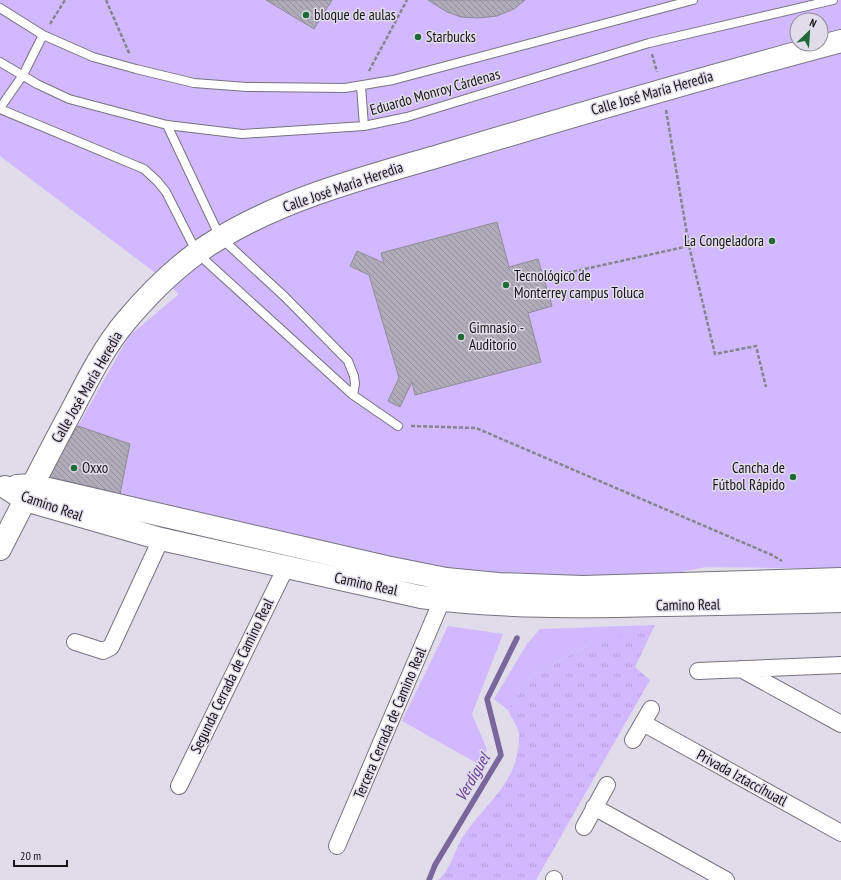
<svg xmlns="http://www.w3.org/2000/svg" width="841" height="880" font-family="'PT Sans Narrow',sans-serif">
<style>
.grass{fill:url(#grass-tufts)}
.park{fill:#d1b8ff;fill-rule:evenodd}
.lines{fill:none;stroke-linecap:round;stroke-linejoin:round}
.stream{stroke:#79669a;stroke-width:5.5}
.building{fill:url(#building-back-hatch);stroke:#908b98}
.service-casing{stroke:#77737f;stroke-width:10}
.minor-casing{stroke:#77737f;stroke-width:18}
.secondary-casing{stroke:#77737f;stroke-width:24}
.path{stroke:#87848d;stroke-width:2.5;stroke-dasharray:4 2;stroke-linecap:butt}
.service{stroke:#fff;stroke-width:8}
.minor{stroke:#fff;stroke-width:16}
.secondary{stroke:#fff;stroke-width:22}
.poi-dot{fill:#206a39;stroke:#e1dcea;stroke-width:1.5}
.labels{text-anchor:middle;stroke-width:3;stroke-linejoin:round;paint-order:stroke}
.poi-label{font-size:15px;fill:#151418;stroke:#e1dcea;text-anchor:start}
.street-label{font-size:15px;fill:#151418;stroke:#e1dcea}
.water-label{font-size:16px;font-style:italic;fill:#643e96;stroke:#e1dcea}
</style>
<defs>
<pattern id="grass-tufts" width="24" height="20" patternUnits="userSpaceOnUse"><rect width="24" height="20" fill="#d1b8ff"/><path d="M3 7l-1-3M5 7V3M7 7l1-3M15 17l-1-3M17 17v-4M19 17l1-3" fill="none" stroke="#b39dda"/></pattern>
<pattern id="building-back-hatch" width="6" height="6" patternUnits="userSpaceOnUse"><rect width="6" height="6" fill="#afabb8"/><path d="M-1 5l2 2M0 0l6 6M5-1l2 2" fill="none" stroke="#96929d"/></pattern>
</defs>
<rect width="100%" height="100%" fill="#e1dcea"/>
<!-- grass -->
<path class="grass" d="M655,625L635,667L650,680L536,880H438C452,868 454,850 464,835C486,802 520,782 519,735C519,728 511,717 508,710L531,676L593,643Z"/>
<!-- park -->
<path class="park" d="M0,0H841V569L706,567L665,575L534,577L424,566L120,494L130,444L78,426L129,336L179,294L161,277L0,156ZM797,20H821V44H797Z
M655,625L587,646L531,676L508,710L494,699L527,644L540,629Z
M448,626L503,634L472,714L487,749L480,765L402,721Z"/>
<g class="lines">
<!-- stream -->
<path class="stream" d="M429,880L435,865L501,755L487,699L517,638"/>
</g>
<!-- building -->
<path class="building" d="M266,0H332L314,29Z
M428,0H525L514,9L497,16L478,18L461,17L447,12Z
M497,222L509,267L538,259L552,306L528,313L541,362L415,395L412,382L400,407L388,401L399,378L369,275L350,266L357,251L384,263L381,253Z
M78,426L130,444L120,494L46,476Z"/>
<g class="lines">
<!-- service casing -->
<g class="service-casing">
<path id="service" d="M0,8L43,35L93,57L136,69L194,83L247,87L345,88L393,80L693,0
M0,62L37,84L69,99L167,125L242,134L364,126L407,117L649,43L833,0
M361,86L364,126
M0,108L23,75L43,35
M0,109L144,169L158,182L166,192L197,253L353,395L398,426
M167,125L220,237L285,297L348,361L354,376L355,384L353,395"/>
</g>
<!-- minor casing -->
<g class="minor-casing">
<path id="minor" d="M75,642L103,651L111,647L161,539
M741,669L841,724
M698,671L841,665
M643,723L841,833
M633,740L651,709
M179,786L286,567
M594,807L726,880
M584,827L607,785
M337,846L442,600
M554,880V879"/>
</g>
<!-- secondary casing -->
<g class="secondary-casing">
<path id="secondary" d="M17,486L31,485L386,567L446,579L498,584L583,587L841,579
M5,487L25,500L161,539L421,597C501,608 582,607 663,605C722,604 782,603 841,601
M0,549C24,502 47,456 72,410C88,379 104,347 126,321C152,290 185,258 220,238C293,194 379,174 459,150C586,112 713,75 841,41"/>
</g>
<!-- path -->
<path class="path" d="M106,0L130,55
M50,24L65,0
M652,54L657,72
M369,71L407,0
M666,110L689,246L715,354L756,346L766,387
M544,278L689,246
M411,426L476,428L772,555L782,561"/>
<!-- service -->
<use href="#service" class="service"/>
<!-- minor -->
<use href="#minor" class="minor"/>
<!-- secondary -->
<use href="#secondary" class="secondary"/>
</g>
<!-- markers -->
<g class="poi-dot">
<circle cx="306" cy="15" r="4"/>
<circle cx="418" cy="37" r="4"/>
<circle cx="772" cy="241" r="4"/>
<circle cx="506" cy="285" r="4"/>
<circle cx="461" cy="337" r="4"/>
<circle cx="74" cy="468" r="4"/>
<circle cx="793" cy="477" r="4"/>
</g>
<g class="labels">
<!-- poi labels -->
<g class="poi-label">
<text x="314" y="20">bloque de aulas</text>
<text x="426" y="42">Starbucks</text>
<text x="764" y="246" text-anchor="end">La Congeladora</text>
<text x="514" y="281">Tecnológico de<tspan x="514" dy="17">Monterrey campus Toluca</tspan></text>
<text x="469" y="333">Gimnasio -<tspan x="469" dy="17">Auditorio</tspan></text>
<text x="82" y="473">Oxxo</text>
<text x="785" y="473" text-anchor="end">Cancha de<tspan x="785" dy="17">Fútbol Rápido</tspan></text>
</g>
<!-- street labels -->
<g class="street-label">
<text transform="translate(435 92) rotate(-16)" y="5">Eduardo Monroy Cárdenas</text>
<text transform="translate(652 93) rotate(-16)" y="5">Calle José María Heredia</text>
<text transform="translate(343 187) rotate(-19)" y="5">Calle José María Heredia</text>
<text transform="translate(87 387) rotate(-60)" y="5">Calle José María Heredia</text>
<text transform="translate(52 506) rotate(19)" y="5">Camino Real</text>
<text transform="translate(366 584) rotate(12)" y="5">Camino Real</text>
<text transform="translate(688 605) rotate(-1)" y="5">Camino Real</text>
<text transform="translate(232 676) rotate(-64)" y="5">Segunda Cerrada de Camino Real</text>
<text transform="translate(390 723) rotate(-67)" y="5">Tercera Cerrada de Camino Real</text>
<text transform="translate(742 778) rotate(29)" y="5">Privada Iztaccíhuatl</text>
</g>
<!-- water labels -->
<g class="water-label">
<text transform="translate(472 777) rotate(-60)" y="6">Verdiguel</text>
</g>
</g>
<!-- north arrow -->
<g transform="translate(809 32) rotate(25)"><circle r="19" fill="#e1dcea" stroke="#8f8c96"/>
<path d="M0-3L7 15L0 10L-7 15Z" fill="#206a39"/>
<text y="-6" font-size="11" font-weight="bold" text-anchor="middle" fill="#151418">N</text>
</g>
<!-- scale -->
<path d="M14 860v6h53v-6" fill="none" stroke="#151418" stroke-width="2"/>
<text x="20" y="860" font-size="12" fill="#151418" stroke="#e1dcea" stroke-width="3" paint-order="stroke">20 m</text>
</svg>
